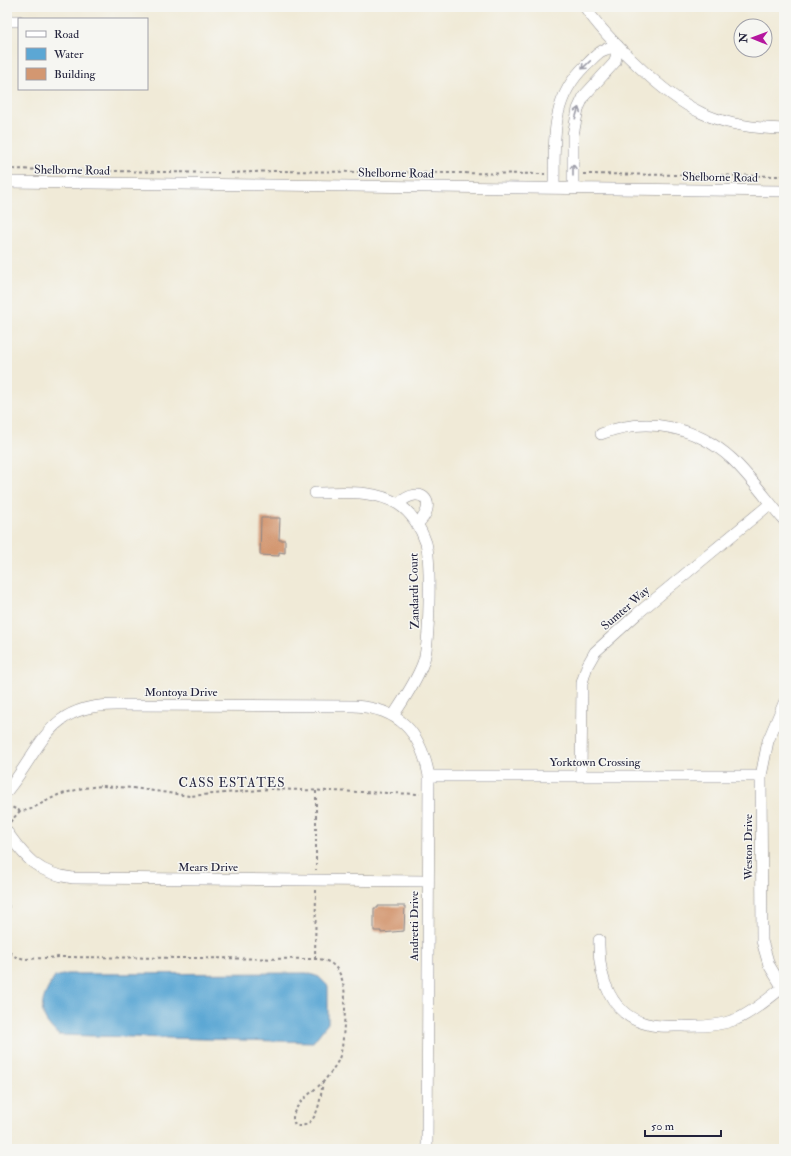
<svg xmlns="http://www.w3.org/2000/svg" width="791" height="1156" font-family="'IM FELL Double Pica',serif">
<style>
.water{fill:#5ca7d4;stroke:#3f6488}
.building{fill:#d39771}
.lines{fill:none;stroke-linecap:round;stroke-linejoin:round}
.minor-casing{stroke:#898689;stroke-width:12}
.path{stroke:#898689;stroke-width:2;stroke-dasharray:3 3;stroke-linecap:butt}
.minor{stroke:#fff;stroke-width:11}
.oneway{stroke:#9c9ca7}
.labels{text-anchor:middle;stroke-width:3;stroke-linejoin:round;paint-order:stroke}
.street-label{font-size:12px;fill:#22223b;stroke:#f6f6f2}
.neighbourhood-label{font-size:13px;letter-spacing:1px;fill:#22223b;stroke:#f6f6f2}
</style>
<rect width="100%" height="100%" fill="#f6f6f2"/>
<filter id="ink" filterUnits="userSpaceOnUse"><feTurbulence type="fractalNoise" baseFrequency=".025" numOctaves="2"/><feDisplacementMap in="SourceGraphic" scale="8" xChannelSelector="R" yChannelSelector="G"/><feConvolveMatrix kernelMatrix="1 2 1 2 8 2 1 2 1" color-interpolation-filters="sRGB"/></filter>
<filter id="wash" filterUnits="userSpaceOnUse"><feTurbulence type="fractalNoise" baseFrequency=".012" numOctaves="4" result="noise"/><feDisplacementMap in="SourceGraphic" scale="16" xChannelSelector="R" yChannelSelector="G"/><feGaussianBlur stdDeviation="0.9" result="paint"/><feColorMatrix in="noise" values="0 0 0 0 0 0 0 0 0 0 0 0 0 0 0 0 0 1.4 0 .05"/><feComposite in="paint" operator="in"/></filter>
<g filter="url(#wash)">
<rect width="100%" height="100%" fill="#f0ead7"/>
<!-- water -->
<path class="water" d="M307,973L319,977L328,986V1023L313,1042L59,1035C35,1015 40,1000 55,977L67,974Z"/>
<g id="blocks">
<!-- building -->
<path class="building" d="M261,518H280L279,540H285V553L279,552V556L260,555Z
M378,906H405L404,931L381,933V931H374V908H378Z"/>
</g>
</g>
<g filter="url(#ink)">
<use href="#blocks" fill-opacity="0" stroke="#898689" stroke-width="1"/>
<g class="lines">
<!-- minor casing -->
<g class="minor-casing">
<path id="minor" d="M585,7C599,28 617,46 636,64C684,110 716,128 784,129
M7,21H19
M7,182L784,191
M554,188C555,142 549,101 585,66C599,53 598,50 618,46
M573,188V135L578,109L584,96L615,62L618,46
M601,434C646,416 696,426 732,459C751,477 767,500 784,520
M315,493C342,493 373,489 398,504C411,512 421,528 426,543C431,562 430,645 423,663C416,682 404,699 393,716
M398,504C423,482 439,505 417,524
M784,703L768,741L761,776L762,941L769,965L784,990
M581,775L582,683L587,666L595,652L637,614L770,504
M429,776H761
M7,791C44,745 47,705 116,705L354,706C399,708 421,732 429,776L427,1149
M7,832C26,859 39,874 73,878L428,881
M599,940C598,976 610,1018 652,1025C662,1027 672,1026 682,1026C701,1027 719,1026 737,1019C753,1012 768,999 782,988"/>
</g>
<!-- path -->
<path class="path" d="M7,169L219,173
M231,173L274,171L545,174
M583,174L784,176
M316,791V870
M7,805L20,811L29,810L58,795L83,788L102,786L133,788L190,796L271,789L420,794
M10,822L20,811
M7,887L9,914L7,944L11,954L16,957L26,959L61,957L315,959C349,959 346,1001 344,1025C343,1036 343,1050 338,1061C334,1068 329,1075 324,1081C316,1090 283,1110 296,1126C319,1128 320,1098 323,1082
M315,959L316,890"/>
<!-- minor -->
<use href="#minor" class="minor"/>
</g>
<!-- one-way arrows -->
<defs><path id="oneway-shaft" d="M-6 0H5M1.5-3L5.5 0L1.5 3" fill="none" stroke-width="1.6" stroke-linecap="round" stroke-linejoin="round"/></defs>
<g class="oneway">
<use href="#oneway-shaft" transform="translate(586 65) rotate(136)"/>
<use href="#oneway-shaft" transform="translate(577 113) rotate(-73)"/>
<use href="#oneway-shaft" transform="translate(573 170) rotate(-90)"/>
</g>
</g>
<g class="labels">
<!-- street labels -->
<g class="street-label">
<text transform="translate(72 170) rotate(1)" y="4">Shelborne Road</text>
<text transform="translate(396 173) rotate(1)" y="4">Shelborne Road</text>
<text transform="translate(720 177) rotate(1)" y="4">Shelborne Road</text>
<text transform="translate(414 591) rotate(-91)" y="4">Zandardi Court</text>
<text transform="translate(625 608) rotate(-41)" y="4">Sumter Way</text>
<text x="181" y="696">Montoya Drive</text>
<text x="595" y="766">Yorktown Crossing</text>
<text transform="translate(748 847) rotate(-90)" y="4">Weston Drive</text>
<text x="208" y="871">Mears Drive</text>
<text transform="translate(414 926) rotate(-90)" y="4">Andretti Drive</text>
</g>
<!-- neighbourhood labels -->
<g class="neighbourhood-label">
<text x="232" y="787">CASS ESTATES</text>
</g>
</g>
<!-- margin -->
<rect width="791" height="1156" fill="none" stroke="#f6f6f2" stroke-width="24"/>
<!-- legend -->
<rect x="18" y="18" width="130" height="72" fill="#f6f6f2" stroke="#a1a1a9"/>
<rect x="26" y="31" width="20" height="6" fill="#ffffff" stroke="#a1a1a9"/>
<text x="54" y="38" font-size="12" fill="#22223b">Road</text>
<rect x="26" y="48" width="20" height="12" fill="#5ca7d4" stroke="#a1a1a9"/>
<text x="54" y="58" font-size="12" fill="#22223b">Water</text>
<rect x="26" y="68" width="20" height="12" fill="#d39771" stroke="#a1a1a9"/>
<text x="54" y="78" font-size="12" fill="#22223b">Building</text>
<!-- north arrow -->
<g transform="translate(753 38) rotate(271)"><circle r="19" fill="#f6f6f2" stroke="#a1a1a9"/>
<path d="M0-3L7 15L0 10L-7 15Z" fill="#b5179e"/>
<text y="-6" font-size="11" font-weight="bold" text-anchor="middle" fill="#22223b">N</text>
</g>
<!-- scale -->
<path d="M645 1130v6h76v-6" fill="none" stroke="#22223b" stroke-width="2"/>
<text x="651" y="1130" font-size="12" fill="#22223b" stroke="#f6f6f2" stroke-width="3" paint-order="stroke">50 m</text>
</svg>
